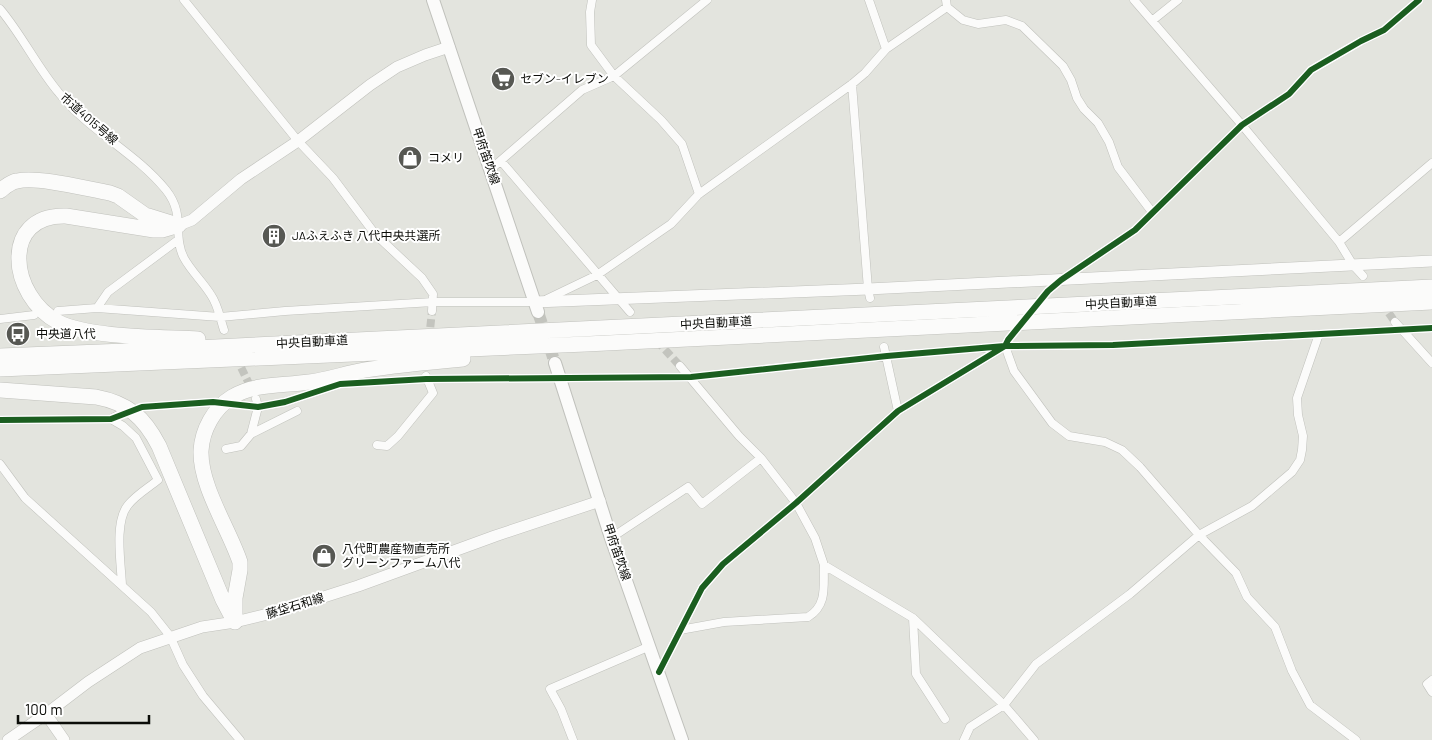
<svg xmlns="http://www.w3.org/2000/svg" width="1432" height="740" font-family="Barlow,'Noto Sans JP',sans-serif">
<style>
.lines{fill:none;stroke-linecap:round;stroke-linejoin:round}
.street-tunnel{stroke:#c3c4be;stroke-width:8;stroke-dasharray:8 4;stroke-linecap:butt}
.primary-tunnel{stroke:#c3c4be;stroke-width:12;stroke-dasharray:12 6;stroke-linecap:butt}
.street-casing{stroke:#c0c1bc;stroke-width:9}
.secondary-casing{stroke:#c0c1bc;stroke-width:12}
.primary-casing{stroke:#c0c1bc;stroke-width:14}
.highway-casing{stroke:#c0c1bc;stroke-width:16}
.street{stroke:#fbfbfa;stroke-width:8}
.secondary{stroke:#fbfbfa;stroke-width:11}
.primary{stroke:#fbfbfa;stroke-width:12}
.highway{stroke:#fbfbfa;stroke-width:15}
.cycleway-casing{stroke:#fff;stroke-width:9}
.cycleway{stroke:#1b5e20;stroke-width:6}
.labels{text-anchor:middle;stroke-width:4;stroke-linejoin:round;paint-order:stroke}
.poi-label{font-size:12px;fill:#0b0c08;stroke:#fff;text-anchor:start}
.street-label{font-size:12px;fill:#0b0c08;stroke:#fff}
</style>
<rect width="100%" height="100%" fill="#e3e4de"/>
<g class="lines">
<!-- street-tunnel -->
<path class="street-tunnel" d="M1382,303L1395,322
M1035,307L1048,291
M429,339L432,311
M1008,340L1022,323
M657,341L680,366
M236,357L252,390"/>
<!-- primary-tunnel -->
<path class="primary-tunnel" d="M538,312L555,363"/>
<!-- street casing -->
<g class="street-casing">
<path id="street" d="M184,0L298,141L333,178L375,234L422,278L433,294L432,311
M592,0L590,12L591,45L614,76L661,120L682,144L699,194
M946,0L947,7L963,20L978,24L1006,20L1022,26L1063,66L1071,80L1077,98L1084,109L1098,123L1109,142L1118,167L1152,212
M1134,0L1242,125L1339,242L1353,265L1363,276
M0,9C22,35 37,67 59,93C89,131 135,152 166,190C186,215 172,235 184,258C191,271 203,282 211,295C218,305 220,318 224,330
M1153,20L1178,0
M886,49L947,7
M852,84L868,289L870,298
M501,161L630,312
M491,169L582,90L614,76L707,0
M1339,242L1432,163
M1048,291L1061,280L1135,230L1242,125L1289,94L1311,70L1361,41L1384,30L1419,0
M547,299L597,275L671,224L699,194L852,84L865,73L886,49L869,0
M97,308L108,292L178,240
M58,311L97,308L220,317L285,311L433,302H535
M0,319L34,315
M1395,322L1432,363
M1005,346L1014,371L1052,423L1069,436L1105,442L1122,450L1140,467L1199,535L1236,573L1247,597L1275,627L1292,671L1310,705L1356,740
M884,347L898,411
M680,366L739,436L761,458L796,503L815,538L824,565L913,618L1004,705L1034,740
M234,404L258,407L285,402L340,384L426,379L691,377L887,356L1005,346L1113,345L1432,328
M142,407L213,402
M111,419L123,426L136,438L158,480C148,488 136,495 128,505C114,522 121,563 122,585
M0,420L111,419L120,414
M251,434L258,407L256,399
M377,445L387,446L398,436L433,393L426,376
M226,449L241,446L251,434L297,411
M0,464L25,498L151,612L170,636L183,665L203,696L240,740
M611,538L688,487L702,504L761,458
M913,618L916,674L945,719
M680,630L724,622L808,617C828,605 823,585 824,565
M659,672L702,588L723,564L796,503L898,411L1005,346L1008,340
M1432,680L1427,684L1432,692
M573,740L561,709L550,689L650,646
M964,740L970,727L1004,705L1036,664L1130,594L1199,535L1252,506L1292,472L1300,460L1302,450L1303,436L1298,415L1297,398L1319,334"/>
</g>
<!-- secondary casing -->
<g class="secondary-casing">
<path id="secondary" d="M179,225L192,220L241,179L298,141L370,85L397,67L425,55L449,47
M535,302L868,289L1432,261
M46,714L64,740
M8,740L46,714L88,682L140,648L202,627L235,622L280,611L358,586L495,536L600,501"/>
</g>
<!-- primary casing -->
<g class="primary-casing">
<path id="primary" d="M433,0L538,312
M555,363L611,538L682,740"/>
</g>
<!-- highway casing -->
<g class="highway-casing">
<path id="highway" d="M0,191C5,187 10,182 17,181C38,176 87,189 110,193L118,196L145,215L174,224
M179,225L162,230H154L66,216C0,214 9,296 58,322C89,338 161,337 198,339
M0,356L175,349L1432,287
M0,369L586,344L1432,302
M0,390L96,397C128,403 144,417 159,446L223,600L233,619
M235,622V598L240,570V562C229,529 200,486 201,451C202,430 214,408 232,397C255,383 283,386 309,382C328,380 346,373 365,370C397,365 430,362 463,359"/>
</g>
<!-- street -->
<use href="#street" class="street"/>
<!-- secondary -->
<use href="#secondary" class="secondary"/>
<!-- primary -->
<use href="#primary" class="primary"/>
<!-- highway -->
<use href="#highway" class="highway"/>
<!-- cycleway casing -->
<g class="cycleway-casing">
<path id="cycleway" d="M0,420L111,419L142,407L213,402L258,407L285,402L340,384L426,379L691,377L887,356L1005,346L1113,345L1432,328
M659,672L702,588L723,564L796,503L898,411L1005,346L1008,340L1048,291L1061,280L1135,230L1242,125L1289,94L1311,70L1361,41L1384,30L1419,0"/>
</g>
<!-- cycleway -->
<use href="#cycleway" class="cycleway"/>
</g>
<!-- icons -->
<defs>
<g id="supermarket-disc" transform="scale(1.25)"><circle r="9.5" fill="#575853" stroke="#fff"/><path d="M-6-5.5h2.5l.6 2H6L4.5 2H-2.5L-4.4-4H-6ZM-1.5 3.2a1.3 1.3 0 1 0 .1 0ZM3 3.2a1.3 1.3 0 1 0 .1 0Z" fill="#fff"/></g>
<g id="shop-disc" transform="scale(1.25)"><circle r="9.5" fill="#575853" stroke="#fff"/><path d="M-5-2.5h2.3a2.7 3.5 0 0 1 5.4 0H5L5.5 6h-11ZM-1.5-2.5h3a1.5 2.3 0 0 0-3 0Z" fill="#fff"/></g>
<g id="building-disc" transform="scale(1.25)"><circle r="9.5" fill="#575853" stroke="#fff"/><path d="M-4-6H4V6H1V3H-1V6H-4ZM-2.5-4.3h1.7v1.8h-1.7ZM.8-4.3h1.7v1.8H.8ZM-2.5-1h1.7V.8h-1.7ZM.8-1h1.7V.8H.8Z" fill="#fff"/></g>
<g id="bus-disc" transform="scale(1.25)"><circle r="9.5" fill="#575853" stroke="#fff"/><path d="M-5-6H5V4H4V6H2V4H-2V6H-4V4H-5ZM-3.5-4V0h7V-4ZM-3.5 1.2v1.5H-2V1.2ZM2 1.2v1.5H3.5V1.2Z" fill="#fff"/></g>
</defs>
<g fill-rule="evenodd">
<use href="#supermarket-disc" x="503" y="79"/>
<use href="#shop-disc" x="410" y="158"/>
<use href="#building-disc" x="274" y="236"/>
<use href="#bus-disc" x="18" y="334"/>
<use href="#shop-disc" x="324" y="556"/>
</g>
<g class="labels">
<!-- poi labels -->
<g class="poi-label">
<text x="520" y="83">セブン-イレブン</text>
<text x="428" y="162">コメリ</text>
<text x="292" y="240">JAふえふき 八代中央共選所</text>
<text x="36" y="338">中央道八代</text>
<text x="342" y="553">八代町農産物直売所<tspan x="342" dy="14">グリーンファーム八代</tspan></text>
</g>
<!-- street labels -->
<g class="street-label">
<text transform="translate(89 119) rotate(41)" y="4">市道4015号線</text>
<text transform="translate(486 156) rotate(71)" y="4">甲府笛吹線</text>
<text transform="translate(1121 303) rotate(-3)" y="4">中央自動車道</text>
<text transform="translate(716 323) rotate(-3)" y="4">中央自動車道</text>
<text transform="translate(312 342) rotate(-3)" y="4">中央自動車道</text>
<text transform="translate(617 552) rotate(71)" y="4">甲府笛吹線</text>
<text transform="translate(295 606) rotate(-17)" y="4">藤垈石和線</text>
</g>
</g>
<!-- scale -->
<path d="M18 715v8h131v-8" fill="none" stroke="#0b0c08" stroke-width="2.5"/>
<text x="25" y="715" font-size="15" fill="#0b0c08" stroke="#ffffff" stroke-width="4" paint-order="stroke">100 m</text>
</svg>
